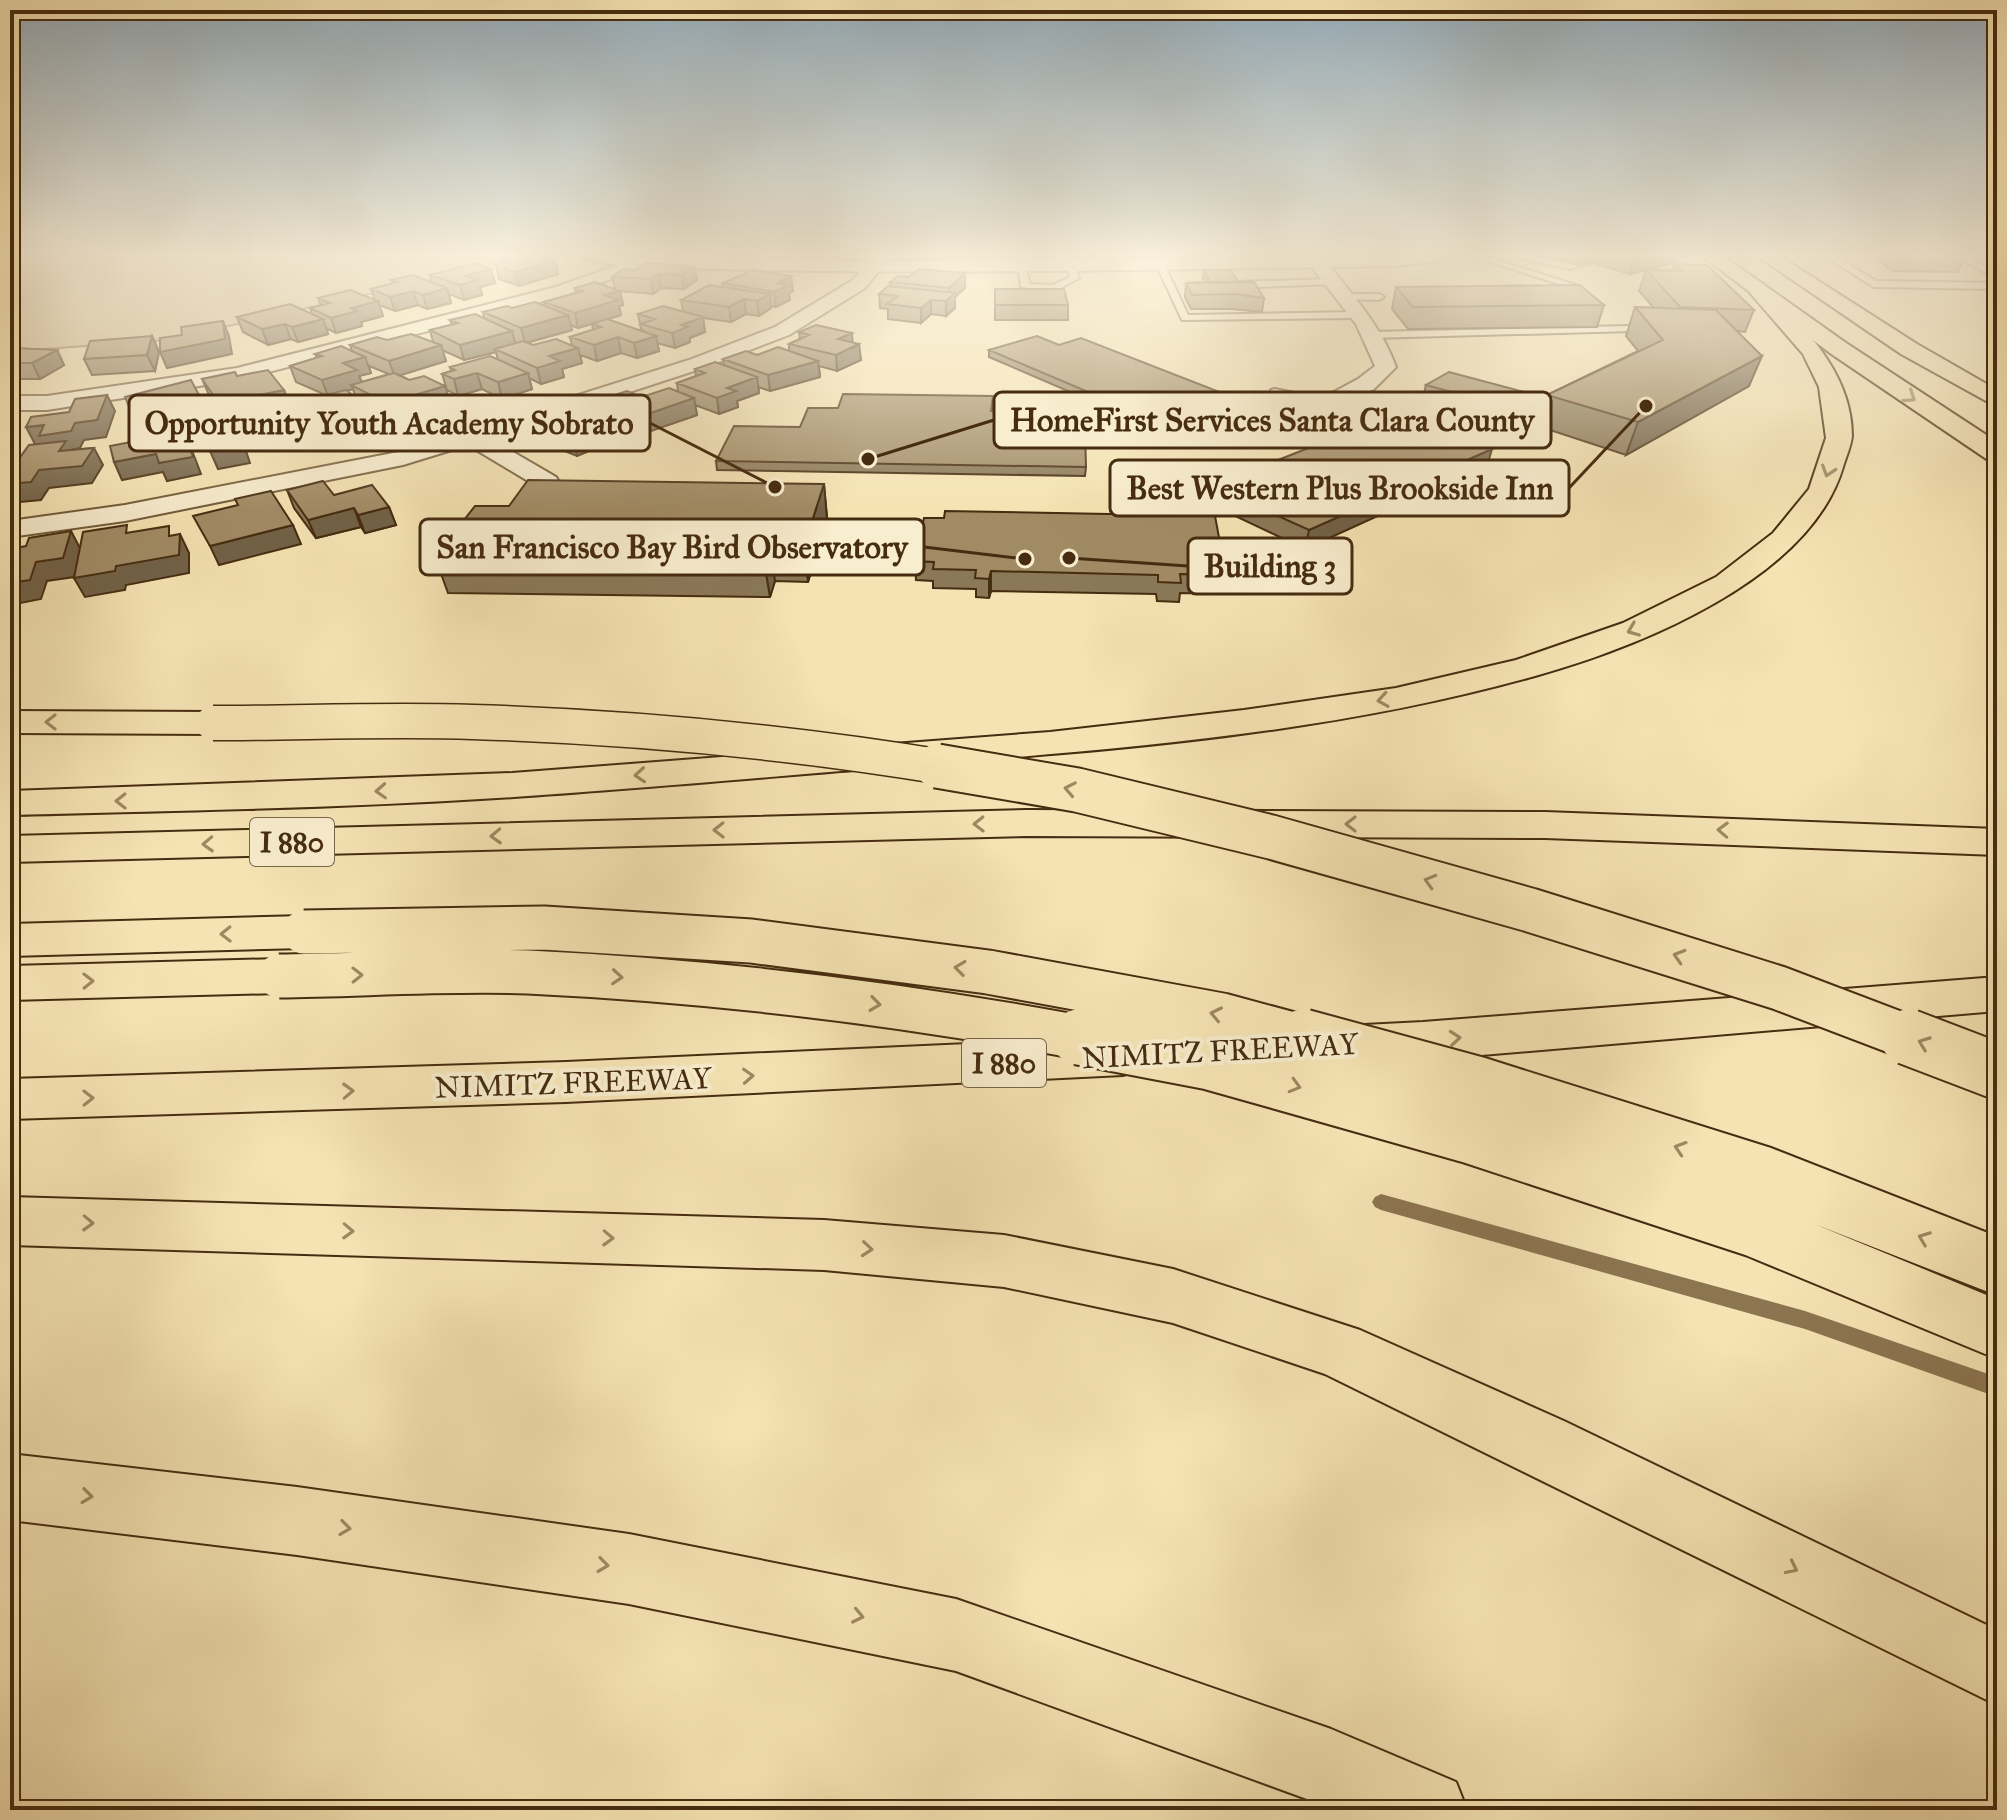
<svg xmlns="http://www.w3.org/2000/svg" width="2007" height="1820" font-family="'IM FELL Great Primer',serif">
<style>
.green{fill:#d7c497;stroke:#8e7854;stroke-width:2}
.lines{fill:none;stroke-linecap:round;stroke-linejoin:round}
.stream{fill:#8c7551;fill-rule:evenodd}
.service-casing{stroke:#725a39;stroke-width:4}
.minor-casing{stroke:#725a39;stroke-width:4}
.tertiary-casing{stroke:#725a39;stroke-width:4}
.trunk-casing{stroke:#462c10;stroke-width:4}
.motorway-casing{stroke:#462c10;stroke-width:4}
.service{fill:#f8edce;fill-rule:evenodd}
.minor{fill:#f8edce;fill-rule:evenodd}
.tertiary{fill:#f8edce;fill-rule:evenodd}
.trunk{fill:#f5e3b3;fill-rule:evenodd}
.motorway{fill:#f5e3b3;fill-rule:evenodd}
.motorway-bridge-far2-casing{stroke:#462c10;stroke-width:37;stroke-linecap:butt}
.motorway-bridge-far1-casing{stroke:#462c10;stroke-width:47;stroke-linecap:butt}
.motorway-bridge-casing{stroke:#462c10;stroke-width:59;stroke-linecap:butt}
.motorway-bridge-far2{stroke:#f5e3b3;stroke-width:34}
.motorway-bridge-far1{stroke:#f5e3b3;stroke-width:43}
.motorway-bridge{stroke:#f5e3b3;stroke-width:55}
.wall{fill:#8a7857;stroke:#462c10;stroke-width:2;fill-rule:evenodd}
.shaded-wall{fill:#716147;stroke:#462c10;stroke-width:2}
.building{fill:#a18b65;stroke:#462c10;stroke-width:2}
.oneway{stroke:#9e8862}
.labels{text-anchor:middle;stroke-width:8;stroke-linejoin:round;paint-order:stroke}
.shield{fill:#f8edce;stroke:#7b6649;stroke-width:2}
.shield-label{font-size:28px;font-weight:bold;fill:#462c10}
.street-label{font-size:30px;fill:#462c10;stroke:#f8edce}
.leader{fill:none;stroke:#462c10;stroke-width:3}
.callout-dot{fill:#462c10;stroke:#f8edce;stroke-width:3}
.callout{fill:#f8edce;stroke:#462c10;stroke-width:3}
.callout-label{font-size:32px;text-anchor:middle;font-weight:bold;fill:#462c10}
</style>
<rect width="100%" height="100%" fill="#f5e3b3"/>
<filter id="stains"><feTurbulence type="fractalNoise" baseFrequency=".0025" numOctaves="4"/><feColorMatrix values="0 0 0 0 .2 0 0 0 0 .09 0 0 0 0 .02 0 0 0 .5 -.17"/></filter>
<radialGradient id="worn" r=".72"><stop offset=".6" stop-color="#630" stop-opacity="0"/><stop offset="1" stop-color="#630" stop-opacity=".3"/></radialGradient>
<!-- green -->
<path class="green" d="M10,255H517L474,270L167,340L31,350H10Z"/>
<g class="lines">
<!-- stream -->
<path class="stream" d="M1381,1194L1805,1311L1997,1377V1397L1805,1329L1381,1210L1375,1207L1372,1202L1375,1197Z"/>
<!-- service casing -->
<g class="service-casing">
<path id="service" d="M1469,255H1481L1579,286L1571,288Z
M1521,255L1570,263L1606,255H1620L1570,269L1521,259Z
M1823,255H1833L1876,281L1997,283V289L1874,287Z
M1953,255H1963L1997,272V279Z
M1160,261L1164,264L1188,315L1356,312L1361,315L1356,318L1182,320L1156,264Z
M1071,262L1075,265L1079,278L1055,291L1021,287L1018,264L1025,266L1030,284L1053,285L1070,277L1067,265Z
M1333,279L1336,284L1234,288L1229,285L1234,282Z
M1344,294H1379L1384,297L1379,300L1341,299Z
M1629,326L1632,331L1371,338L1366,335L1371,332Z
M1275,389L1382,411L1388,414L1382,417L1332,407L1310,426L1304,423L1322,405L1271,394V390Z"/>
</g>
<!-- minor casing -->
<g class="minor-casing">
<path id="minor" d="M869,255H886L882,267L865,288L789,335L703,368L489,438L556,477L559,482L556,487H538L468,445L403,465L125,521L10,537V521L125,505L398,452L689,360L775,327L853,280L865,266Z
M643,256L652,261L649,265L568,295L237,380L47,410H10V396H47L237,368L556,287Z
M1316,256L1322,257C1350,292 1381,325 1396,367L1374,389L1329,411L1321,409L1318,404L1321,399L1358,379L1375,366L1356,324L1307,261Z"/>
</g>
<!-- tertiary casing -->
<g class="tertiary-casing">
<path id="tertiary" d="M580,255L873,261L1445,255L1436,261L1398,266C1171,269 944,275 717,269C694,268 591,269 580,255Z"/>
</g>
<!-- trunk casing -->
<g class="trunk-casing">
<path id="trunk" d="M1701,255H1722L1846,343L1997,442V462L1988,460L1830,353Z
M1756,255H1778L1917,344L1997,390V407L1901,354Z"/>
</g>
<!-- motorway casing -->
<g class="motorway-casing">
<path id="motorway" d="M1755,281L1762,283C1802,327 1852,371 1852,436C1851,446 1846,457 1843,467C1810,579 1639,647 1535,676C1323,736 1097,751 878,768C756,778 635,789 514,797C346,808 178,811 10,815V791L512,773L1050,732L1244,710L1396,688L1516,660L1623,623L1716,577L1773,533L1809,489L1826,438L1819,387L1803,354L1745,287Z
M10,711L213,712L226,715L231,723L226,731L213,734L10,733Z
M1026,810L1545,812L1997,829V855L1545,838L1026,836L10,862V836Z
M304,916L320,921L326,932L320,943L304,948L10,956V924Z
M279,959L295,964L302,976L295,988L279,993L10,1000V966Z
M1997,977V1011L1423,1060L1203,1071L1186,1065L1178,1052L1186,1039L1203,1033L1423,1022Z
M1123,1037L1141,1043L1148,1056L1141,1069L1123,1075L566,1102L10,1119V1079L566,1062Z
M10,1197L824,1220L1004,1235L1173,1269L1360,1330L1564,1421L1997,1630V1705L1325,1374L1173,1323L1004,1287L824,1270L10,1245Z
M10,1454L297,1487L629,1534L956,1599L1331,1729L1456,1782L1467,1810H1337L956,1671L629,1604L297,1555L10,1520Z"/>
</g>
<!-- service -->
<use href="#service" class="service"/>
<!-- minor -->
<use href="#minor" class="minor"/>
<!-- tertiary -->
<use href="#tertiary" class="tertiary"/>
<!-- trunk -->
<use href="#trunk" class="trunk"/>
<!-- motorway -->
<use href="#motorway" class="motorway"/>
<!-- motorway-bridge-far2 casing -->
<g class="motorway-bridge-far2-casing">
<path id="motorway-bridge-far2" d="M213,723C300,723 387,719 473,722C632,727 792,742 949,768"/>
</g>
<!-- motorway-bridge-far1 casing -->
<g class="motorway-bridge-far1-casing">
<path id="motorway-bridge-far1" d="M937,766L1077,790L1271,837L1530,910L1779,988L1913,1039
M304,932L544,928L751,941L988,972L1222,1015L1311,1039
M279,976C362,975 446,969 528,972C717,981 904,1004 1089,1039"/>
</g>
<!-- motorway-bridge casing -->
<g class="motorway-bridge-casing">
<path id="motorway-bridge" d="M1079,1037L1210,1062L1468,1135L1757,1230L1997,1329
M1303,1037L1476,1084L1762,1174L1997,1266
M1908,1037L1997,1071"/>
</g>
<!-- motorway-bridge-far2 -->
<use href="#motorway-bridge-far2" class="motorway-bridge-far2"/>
<!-- motorway-bridge-far1 -->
<use href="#motorway-bridge-far1" class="motorway-bridge-far1"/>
<!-- motorway-bridge -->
<use href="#motorway-bridge" class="motorway-bridge"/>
</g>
<!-- wall -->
<path class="wall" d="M1545,255H1676L1673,263L1646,270L1672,271L1674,264L1754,310L1745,332L1738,331L1749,386L1626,455L1538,426L1547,395L1638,351L1626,336L1635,307L1654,308L1639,291L1646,270L1630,274L1597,264L1598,260L1578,265Z
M1869,255H1959L1964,258L1958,272L1893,271Z
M498,257L555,260L558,274L519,286L499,279L496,265L500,264Z
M694,266L697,280L684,289L661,288L653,294L620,291L623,305L619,306L621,315L578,328L570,325L572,330L527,343L533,345H572L570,337L593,330L592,324L643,331L641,329L638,314L683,311L681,300L723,287V283L791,276L793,291L789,293L790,300L776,307L771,306V308L759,316L746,314L731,322L703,318L705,332L690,338V342L675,348L657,343L659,351L637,358L621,353L597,361L580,355L582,363L562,369L564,377L541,384L529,378L532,389L502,399L482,389L458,396L447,390L442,374L451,371L450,367L498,360L496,352L464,360L442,350L446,361L399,375L409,380L445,386L450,402L426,409L429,418L404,426L366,406L380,429L352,436L347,432L311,441L298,429L292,412L316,407L313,398L326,395L296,382L290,366L317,358L315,354L352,351L350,345L387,340L433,342L430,330L452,325L450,320L484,318L483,312L512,308L546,306L544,302L576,293L575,288L615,289L612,277L635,270ZM369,366L389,374L362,382L359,376L371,373ZM353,389L356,398L347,391Z
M491,269L495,283L480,287L482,295L464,300L449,294L451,303L427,309L418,305L395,311L379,305L383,316L361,322L362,326L336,333L326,328L328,334L298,342L291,339L268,345L243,332L237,317L312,314L310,308L321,306L318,298L375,300L371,289L393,284L391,280L432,283L430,275Z
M1204,270L1238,282L1264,298L1262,312L1232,309H1191L1185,297L1186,283L1206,282L1203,278Z
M965,273V288L955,297V308L946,316L931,314L921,323L888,319V309L880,308L879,294L890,287V282L909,277Z
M1396,287L1604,305L1597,327L1408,329L1392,309Z
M995,289L1068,305V320H995Z
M799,332L853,343L861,360L837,371L819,366L820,377L770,391L758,387L759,393L737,401L738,407L719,414L695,405L697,415L645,433L629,426L631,434L577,456L547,444L543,427L565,419L563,410L604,408L602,399L642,397L678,392L677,383L696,376L695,369L724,365L723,359L789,351V344L800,339Z
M152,336L159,352L155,371L92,375L84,359Z
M1059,345L1245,402L1244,410L1172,436L989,357V350Z
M10,348L57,350L64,365L40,379H10Z
M237,376L284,390L290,406L226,420L209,395L202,379Z
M1426,385L1528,411L1506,425L1422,401Z
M993,404L992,411L1020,431L1086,467L1085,476L717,470L716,461L800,427L838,408Z
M1487,466L1305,549L1210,504L1212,486Z
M824,484L827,518L808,582L775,581L770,597L448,593L435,557L509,506Z
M287,490L334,495L389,507L396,525L365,533L361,527L316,538L294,508Z
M915,561L1226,575L1223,594L1180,593L1179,602L1157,601L1156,594L991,591L989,598L976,597V589L933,588V581L916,580Z"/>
<!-- shaded-wall -->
<path class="shaded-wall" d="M1592,255H1600L1598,260L1578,265L1580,258Z
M1636,255H1676L1673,263L1630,274Z
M555,260L558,274L519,286L515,272Z
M694,266L697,280L684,289L682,275Z
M491,269L495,283L480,287L482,295L464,300L460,285L465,276Z
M965,273V288L955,297V308L946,316V301L949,298V288Z
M659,274L661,288L653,294L651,279Z
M791,276L793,291L789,293L790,300L776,307L774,292L777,283Z
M447,288L451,303L427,309L423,295Z
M413,291L418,305L395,311L390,297Z
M620,291L623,305L619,306L621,315L578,328L575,313L604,295Z
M770,294L771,308L759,316L757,301Z
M744,299L746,314L731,322L729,307Z
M931,300V314L921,323V308Z
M378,301L383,316L361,322L362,326L336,333L331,318L351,308Z
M568,315L572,330L525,343L521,328Z
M703,317L705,332L690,338V342L675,348L672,333L681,325Z
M323,319L328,334L298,342L292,327Z
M223,321L229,336L232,354L167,368L160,352Z
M285,324L291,339L268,345L262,329Z
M512,331L516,346L495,349L496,352L464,360L460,345Z
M852,333L853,348L859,344L861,360L837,371L836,355L838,339Z
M152,336L159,352L155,371L147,355Z
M656,336L659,351L637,358L634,343Z
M618,337L621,353L597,361L594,345Z
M441,345L446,361L395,377L389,361Z
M578,348L582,363L562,369L564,377L541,384L537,368L549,356Z
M57,350L64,365L40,379L32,363Z
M1762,356L1749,386L1626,455L1638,422Z
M365,357L371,373L359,376L363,386L351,385L353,389L328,396L322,380L343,363Z
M818,361L820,377L770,391L768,375Z
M477,373L482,389L458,396L454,379Z
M528,373L532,389L502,399L498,382Z
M757,377L759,393L737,401L738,407L719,414L717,398L727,388Z
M445,386L450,402L426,409L429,418L404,426L398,409L411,396Z
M284,390L290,406L226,420L219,403Z
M1532,394L1528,411L1506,425L1511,408Z
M107,395L115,411L106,437L84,440L80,448L70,450L94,448L103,465L92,483L49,488L41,500L10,503V484L35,444L26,427L75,423Z
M199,395L206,411L184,416L188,426L142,435L134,418L176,399Z
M694,398L697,415L645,433L642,416Z
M1245,402L1244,410L1172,436L1173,428Z
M10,410H11L20,427L10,434Z
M374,412L380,429L352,436L346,419Z
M341,415L347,432L311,441L305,424Z
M628,417L631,434L577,456L573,438Z
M277,427L284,444L246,451L250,463L218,469L210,451L238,434Z
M183,428L190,445L201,474L167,481L163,472L122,480L114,462L156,454Z
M10,449L19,465L10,477Z
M1492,449L1487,466L1305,549L1309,530Z
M824,484L827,518L808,582L804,546Z
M389,507L396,525L365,533L358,515Z
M354,508L361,527L316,538L308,520Z
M293,525L301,544L219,565L210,546Z
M71,531L81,550L74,577L47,581L41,599L10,605V583Z
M180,534L189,553V573L126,585L125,590L85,597L74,578L116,566Z
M770,546L775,581L770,597L764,561Z
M991,571V591L989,598V579Z"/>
<!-- building -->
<path class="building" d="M506,255H541L555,260L515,272L496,265L511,261L498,257Z
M1570,255H1592L1580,258Z
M1896,255H1959L1964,258L1900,257Z
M475,263L491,269L465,276L478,280L460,285L430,275Z
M646,263L694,266L682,275L659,274L651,279L612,277L623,269L635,270Z
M1674,264L1707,265L1754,310L1680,307L1646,270L1682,271Z
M919,269L965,273L949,288L890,282L898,276L909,277Z
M752,270L791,276L777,283L788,285L774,292L723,283Z
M1204,270H1231L1238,282H1210Z
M412,275L447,288L423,295L413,291L390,297L371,289L398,282L391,280Z
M595,282L620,291L604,295L618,300L575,313L544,302L583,291L575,288Z
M1254,282L1264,298L1234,294L1192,295L1186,283Z
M709,285L770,294L757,301L744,299L729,307L681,300Z
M1580,285L1604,305L1413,307L1396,287Z
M888,286L955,293L946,301L931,300L921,308L887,304L898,296L879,294Z
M995,289H1064L1068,305H995Z
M350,290L378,301L351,308L357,311L331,318L310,308L330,303L318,298Z
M535,302L568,315L521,328L483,312L507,306L512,308Z
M290,304L323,319L292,327L285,324L262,329L237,317Z
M663,306L703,317L681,325L688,327L672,333L641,324L655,319L638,314Z
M1635,307L1716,310L1762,356L1638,422L1547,395L1663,340Z
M475,314L512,331L460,345L430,330L458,323L450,320Z
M607,319L656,336L634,343L618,337L594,345L570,337L601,327L592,324Z
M223,321L225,339L160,352V338L182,335L181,327Z
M816,325L852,333L838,339L859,344L836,355L789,344L809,335L799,332Z
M411,334L441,345L389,361L350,345L377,337L387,340Z
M152,336L147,355L84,359L90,341Z
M1037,336L1059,345L1081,338L1245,402L1173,428L989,350Z
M556,339L578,348L549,356L560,361L537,368L495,349L523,341L533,345Z
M341,346L365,357L343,363L357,370L322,380L290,366L322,356L315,354Z
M778,347L818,361L768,375L723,359L746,351L757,355Z
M10,348L57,350L32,363H10Z
M490,356L528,373L498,382L477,373L454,379L442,374L455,370L450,367Z
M715,362L757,377L727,388L736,391L717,398L677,383L705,373L695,369Z
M268,370L284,390L219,403L202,379L235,372L237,376Z
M1449,372L1532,394L1511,408L1426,385Z
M394,373L409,380L424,376L445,386L411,396L423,402L398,409L351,385Z
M191,380L199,395L176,399L181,409L134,418L125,397Z
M669,388L694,398L642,416L602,399L627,391L642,397Z
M346,390L374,412L346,419L341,415L305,424L292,412L321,405L313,398Z
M843,394L993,396L991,411H1021L1020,431L1085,432L1086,467L716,461L734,426L800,427L808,408H838Z
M107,395L97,420L75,423L71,431L39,436L44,425L26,427L31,417L69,412L75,399Z
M272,414L277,427L238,434L242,445L210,451L203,427Z
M1395,414L1492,449L1309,530L1212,486Z
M183,428L193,457L159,463L156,454L114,462L110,446L152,438L151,434Z
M66,441L59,451L94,448L82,466L39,470L31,482L10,484V471L29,445Z
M528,480L824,484L804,546H770L764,561L435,557L475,506H509Z
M323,481L334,495L372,485L389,507L358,515L354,508L308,520L287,490Z
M271,491L293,525L210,546L193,516L238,505L235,499Z
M945,511L1215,516L1226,575L1180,574L1181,583L1158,582V575L991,571L989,579L975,578L976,570L933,569L934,562L915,561L924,518H944Z
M127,525L126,533L169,526V536L180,534L179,555L116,566L115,571L74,578L83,532Z
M71,531L63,558L36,562L30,580L10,583V549L26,546L29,538Z"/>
<!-- one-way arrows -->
<defs><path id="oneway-chevron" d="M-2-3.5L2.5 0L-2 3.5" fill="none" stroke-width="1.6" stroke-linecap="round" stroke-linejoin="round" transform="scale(2)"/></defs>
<g class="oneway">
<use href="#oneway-chevron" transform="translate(1910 397) rotate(34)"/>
<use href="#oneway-chevron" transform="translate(1828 471) rotate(108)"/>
<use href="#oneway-chevron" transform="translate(1633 630) rotate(158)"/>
<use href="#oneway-chevron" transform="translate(1383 700) rotate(171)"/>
<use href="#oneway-chevron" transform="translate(51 722) rotate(-180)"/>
<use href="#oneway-chevron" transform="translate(640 775) rotate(176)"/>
<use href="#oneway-chevron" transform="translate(1070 789) rotate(-169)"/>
<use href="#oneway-chevron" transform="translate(381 791) rotate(177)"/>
<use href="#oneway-chevron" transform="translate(121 801) rotate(179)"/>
<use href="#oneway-chevron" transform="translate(979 824) rotate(179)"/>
<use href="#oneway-chevron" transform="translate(1351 824) rotate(-180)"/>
<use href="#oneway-chevron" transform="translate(719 830) rotate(179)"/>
<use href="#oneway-chevron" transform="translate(1723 830) rotate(-178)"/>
<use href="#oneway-chevron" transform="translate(496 836) rotate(178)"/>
<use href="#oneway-chevron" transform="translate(208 844) rotate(178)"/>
<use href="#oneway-chevron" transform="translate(1430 881) rotate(-164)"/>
<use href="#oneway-chevron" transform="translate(226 934) rotate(179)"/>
<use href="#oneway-chevron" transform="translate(1679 956) rotate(-163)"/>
<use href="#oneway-chevron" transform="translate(960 968) rotate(-173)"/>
<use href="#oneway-chevron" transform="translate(357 975) rotate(-1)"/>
<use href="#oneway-chevron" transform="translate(617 977) rotate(4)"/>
<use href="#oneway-chevron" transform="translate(88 981) rotate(-1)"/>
<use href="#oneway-chevron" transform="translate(875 1004) rotate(8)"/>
<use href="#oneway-chevron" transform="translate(1216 1014) rotate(-168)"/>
<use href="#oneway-chevron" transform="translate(1455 1038) rotate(-5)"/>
<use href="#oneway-chevron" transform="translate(1924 1043) rotate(-159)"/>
<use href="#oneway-chevron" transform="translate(748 1076) rotate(-3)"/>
<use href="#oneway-chevron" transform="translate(1295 1086) rotate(16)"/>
<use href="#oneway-chevron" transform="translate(348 1091) rotate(-2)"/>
<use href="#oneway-chevron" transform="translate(88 1098) rotate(-1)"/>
<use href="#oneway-chevron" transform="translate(1680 1148) rotate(-162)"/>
<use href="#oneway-chevron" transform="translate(88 1223) rotate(2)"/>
<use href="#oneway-chevron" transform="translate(348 1231) rotate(2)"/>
<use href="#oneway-chevron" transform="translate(608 1238) rotate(2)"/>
<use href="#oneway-chevron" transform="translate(1924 1238) rotate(-159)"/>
<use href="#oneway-chevron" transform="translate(867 1249) rotate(5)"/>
<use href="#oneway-chevron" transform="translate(87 1496) rotate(7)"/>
<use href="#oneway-chevron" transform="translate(345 1528) rotate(8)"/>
<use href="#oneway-chevron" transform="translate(603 1565) rotate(8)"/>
<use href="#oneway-chevron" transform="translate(1792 1568) rotate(26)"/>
<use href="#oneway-chevron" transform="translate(858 1616) rotate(12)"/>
</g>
<!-- sky -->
<linearGradient id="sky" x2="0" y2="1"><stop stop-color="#95aebd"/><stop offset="0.5" stop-color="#faf2dd"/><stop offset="1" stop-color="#faf2dd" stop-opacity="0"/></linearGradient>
<rect width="2007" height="510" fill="url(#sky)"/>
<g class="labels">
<!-- shield labels -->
<g class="shield">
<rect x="250" y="818" width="84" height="48" rx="6"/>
<rect x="962" y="1039" width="84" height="48" rx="6"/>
</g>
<g class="shield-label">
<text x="292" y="852">I 880</text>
<text x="1004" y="1073">I 880</text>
</g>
<!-- street labels -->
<g class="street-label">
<text transform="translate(1220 1051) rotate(-3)" y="10">NIMITZ FREEWAY</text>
<text transform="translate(573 1083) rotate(-2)" y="10">NIMITZ FREEWAY</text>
</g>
</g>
<!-- callouts -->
<path class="leader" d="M868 459L994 420M775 487L650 423M1646 406L1569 488M1025 559L924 547M1069 558L1188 566"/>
<g class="callout-dot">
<circle cx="868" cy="459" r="8"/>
<circle cx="775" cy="487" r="8"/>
<circle cx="1646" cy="406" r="8"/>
<circle cx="1025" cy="559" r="8"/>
<circle cx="1069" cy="558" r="8"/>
</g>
<g class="callout">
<rect x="994" y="392" width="557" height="56" rx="8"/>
<rect x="129" y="395" width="521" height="56" rx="8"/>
<rect x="1110" y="460" width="459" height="56" rx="8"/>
<rect x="420" y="519" width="504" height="56" rx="8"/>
<rect x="1188" y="538" width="164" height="56" rx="8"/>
</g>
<g class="callout-label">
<text x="1272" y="431">HomeFirst Services Santa Clara County</text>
<text x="389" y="434">Opportunity Youth Academy Sobrato</text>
<text x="1340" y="499">Best Western Plus Brookside Inn</text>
<text x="672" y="558">San Francisco Bay Bird Observatory</text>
<text x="1270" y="577">Building 3</text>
</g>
<!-- margin -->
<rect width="2007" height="1820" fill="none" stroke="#f5e3b3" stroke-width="40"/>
<rect x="12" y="12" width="1983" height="1796" fill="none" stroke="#462c10" stroke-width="4"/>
<rect x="20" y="20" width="1967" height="1780" fill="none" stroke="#462c10" stroke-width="2"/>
<rect width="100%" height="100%" filter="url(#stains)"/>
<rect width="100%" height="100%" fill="url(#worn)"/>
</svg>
